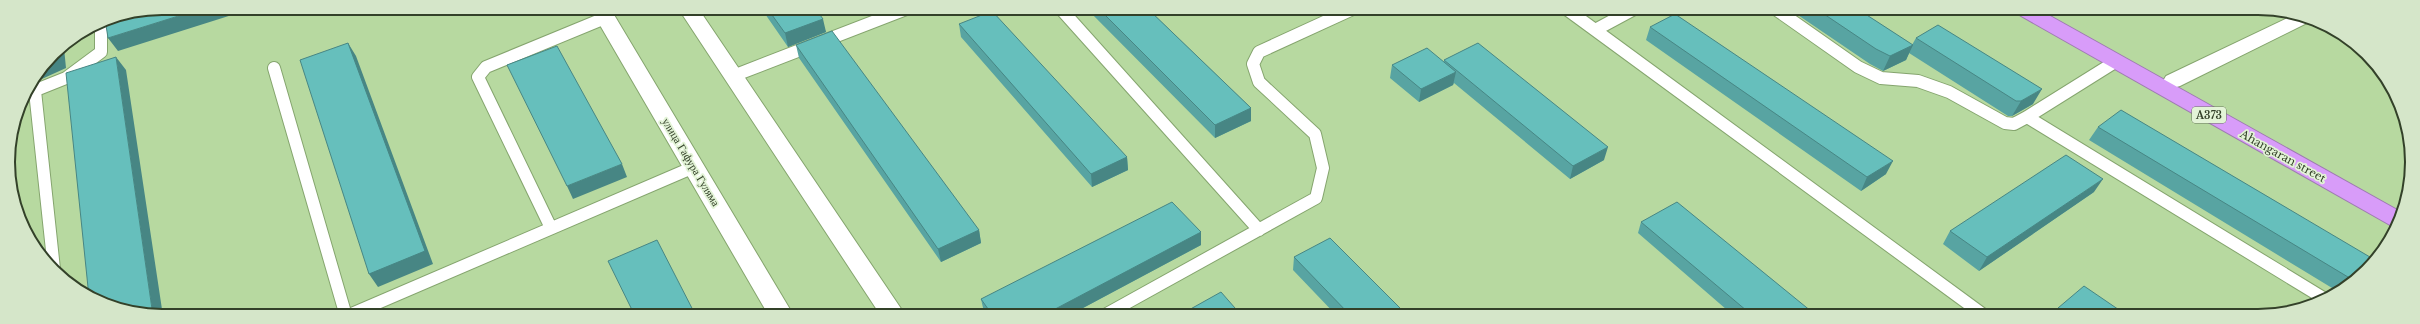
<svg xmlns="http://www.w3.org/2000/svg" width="2420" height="324" font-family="'Libre Baskerville',serif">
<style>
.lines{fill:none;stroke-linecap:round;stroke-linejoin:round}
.lane-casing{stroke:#85a56e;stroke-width:14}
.street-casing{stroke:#85a56e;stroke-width:2}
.highway-casing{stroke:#9e7cb0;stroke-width:2}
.lane{stroke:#fff;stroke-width:12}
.street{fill:#fff;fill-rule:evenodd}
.highway{fill:#d89cf9;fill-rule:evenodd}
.wall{fill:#58a4a2}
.shaded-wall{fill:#478684}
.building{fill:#66bfbc;stroke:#478684}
.labels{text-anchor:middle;stroke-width:3.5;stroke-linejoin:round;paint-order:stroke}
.shield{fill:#e3f4d7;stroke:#68775d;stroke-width:1}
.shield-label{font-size:10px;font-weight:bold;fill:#334129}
.street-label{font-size:11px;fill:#334129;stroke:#e3f4d7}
.rim{fill:none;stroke:#334129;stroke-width:2}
</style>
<rect width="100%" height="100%" fill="#b7d9a0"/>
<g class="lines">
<!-- lane casing -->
<g class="lane-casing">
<path id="lane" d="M1060,8L1259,230
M1565,8L1985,316
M1774,8L1858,67L1881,78L1918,81L1949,92L2005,123L2014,124L2027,117L2115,62
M1597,29L1636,8
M274,68L346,316
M733,76L909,8
M35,91L54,269
M26,94L66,78L101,52V21
M2027,117L2325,299
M551,228L478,77L486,67L605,18
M347,316L694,167
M1103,316L1316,198L1323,168L1315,134L1259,82L1253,64L1259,52L1355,8"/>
</g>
<!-- street casing -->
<g class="street-casing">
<path id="street" d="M590,8H610L794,316H769Z
M678,8H698L906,316H881Z
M2294,15L2313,20L2180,86L2173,88L2166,86L2163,81L2166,76Z"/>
</g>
<!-- highway casing -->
<g class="highway-casing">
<path id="highway" d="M2011,8H2036L2401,212L2397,229L2014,12Z"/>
</g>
<!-- lane -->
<use href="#lane" class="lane"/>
<!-- street -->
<use href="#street" class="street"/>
<!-- highway -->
<use href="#highway" class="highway"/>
</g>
<!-- wall -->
<path class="wall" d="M761,8H815L826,32L788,47Z
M1086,8H1147L1251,108V121L1215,138Z
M1793,8H1856L1912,45L1916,38L2033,104L2012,116H2008L1909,53L1906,60L1883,71L1870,64L1792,11Z
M959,24L1127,157L1128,170L1092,187L961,37Z
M1650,27L1886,174L1861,191L1646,40Z
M796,45L979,230L981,243L941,262L799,58Z
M1444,60L1604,160L1570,179L1454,83L1453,85L1419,102L1390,78L1392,65L1444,62Z
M2098,127L2367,271L2337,291L2089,140Z
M2094,192L1979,271L1943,244L1950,231Z
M1641,222L1817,316H1734L1638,233Z
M1201,232V245L1068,316H986L984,312L981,299Z
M1294,257L1408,316H1337L1293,270Z
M2058,308L2128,316H2053Z"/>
<!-- shaded-wall -->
<path class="shaded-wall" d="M204,8H254L118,51L108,38Z
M823,19L826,32L788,47L785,33Z
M348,43L356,56L433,264L378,287L369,274Z
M1913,45L1906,60L1883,71L1890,56Z
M63,47L64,48L66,68L33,83L50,58L56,51Z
M116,57L126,70L163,316H153Z
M1456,72L1453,85L1419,102L1421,89Z
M2042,89L2033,104L2012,116L2021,101Z
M1251,108V121L1215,138V125Z
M1608,147L1604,160L1570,179L1573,166Z
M1127,157L1128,170L1092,187L1091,174Z
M1893,161L1886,174L1861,191L1867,177Z
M622,164L627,177L573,199L567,186Z
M2103,179L2094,192L1979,271L1987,257Z
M979,230L981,243L941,262L938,249Z
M1201,232V245L1068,316H1042Z"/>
<!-- building -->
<path class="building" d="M162,8H204L108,38L105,19Z
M767,8H815L823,19L785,33Z
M1098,8H1147L1251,108L1215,125Z
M1815,8H1856L1913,45L1890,56L1876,49Z
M992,11L1127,157L1091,174L959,24Z
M1675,14L1893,161L1867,177L1650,27Z
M1938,25L2042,89L2021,101H2016L1916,38Z
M832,31L979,230L938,249L796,45Z
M348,43L425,251L369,274L300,60Z
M1478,43L1608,147L1573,166L1444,60Z
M557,46L622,164L567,186L507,65Z
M1427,48L1456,72L1421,89L1392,65Z
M56,51V55L50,58L53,53Z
M116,57L153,316L94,300L89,297L66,73Z
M2121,110L2375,260L2367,271L2353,280L2098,127Z
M2066,155L2103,179L1987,257L1950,231Z
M1172,202L1201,232L1042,316H993L981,299Z
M1677,202L1817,316H1753L1641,222Z
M1330,238L1408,316H1351L1294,257Z
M657,240L696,316H635L608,261Z
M2084,286L2128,316H2069L2058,308Z
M1221,292L1242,316H1178Z"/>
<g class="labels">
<!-- shield labels -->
<rect class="shield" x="2192" y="107" width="34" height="16" rx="3"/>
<g class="shield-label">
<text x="2209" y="119">A373</text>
</g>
<!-- street labels -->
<g class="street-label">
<text transform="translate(2283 156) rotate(29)" y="4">Ahangaran street</text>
<text transform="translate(691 162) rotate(59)" y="4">улица Гафура Гуляма</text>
</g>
</g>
<!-- crop -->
<path d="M0 0H2420V324H0ZM162 15H2258A147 147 0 0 1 2405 162V162A147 147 0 0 1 2258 309H162A147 147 0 0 1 15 162V162A147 147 0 0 1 162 15Z" fill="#d5e6c9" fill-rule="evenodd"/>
<path class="rim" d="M162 15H2258A147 147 0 0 1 2405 162V162A147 147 0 0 1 2258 309H162A147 147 0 0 1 15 162V162A147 147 0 0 1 162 15Z"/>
</svg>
